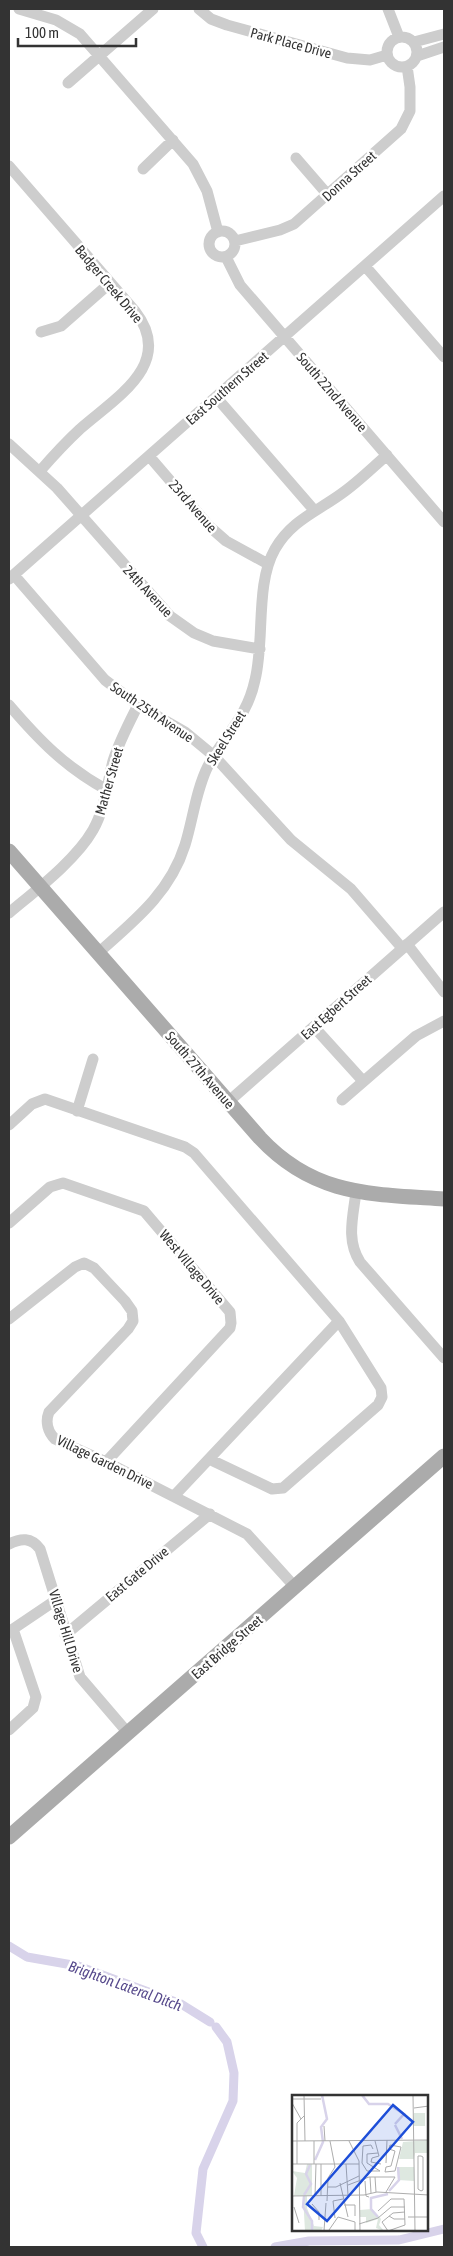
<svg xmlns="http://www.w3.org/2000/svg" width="453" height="2256" font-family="'Asap Condensed',sans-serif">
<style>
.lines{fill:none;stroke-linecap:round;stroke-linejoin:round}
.canal{stroke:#d8d3ea;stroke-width:9}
.minor{stroke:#cdcdcd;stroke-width:11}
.major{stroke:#ababab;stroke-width:15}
.labels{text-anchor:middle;stroke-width:5;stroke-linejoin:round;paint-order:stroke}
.street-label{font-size:14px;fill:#333;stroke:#fff}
.water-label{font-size:15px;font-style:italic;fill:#574a8c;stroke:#fff}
.inset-river{fill:none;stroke:#d8d3ea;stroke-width:2.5}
.inset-road{fill:none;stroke:#adadad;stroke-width:1}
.view{fill:#1d4ed8;fill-opacity:0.15;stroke:#1d4ed8;stroke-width:2.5}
.inset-edge{fill:none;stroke:#333;stroke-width:2.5}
</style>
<rect width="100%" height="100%" fill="#fff"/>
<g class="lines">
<!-- canal -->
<path class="canal" d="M9,1946L27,1957L78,1966L181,2004L210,2022
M203,2247L196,2233L203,2169L233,2101L234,2073L227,2042L216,2027
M275,2247L309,2241L399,2240L444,2229"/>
<!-- minor -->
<path class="minor" d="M19,9L56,20L80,34L193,164L207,191L218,232
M199,9L211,19L227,25L347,58L370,60L387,55
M388,9L399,37
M387 52a15 15 0 1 1 30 0a15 15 0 1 1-30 0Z
M414,42L444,34
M417,56L444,47
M68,83L153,9
M296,158L328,195
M9,166L135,311C176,364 115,398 80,429C66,442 53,456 40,471
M143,169L173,140
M209 244a13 13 0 1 1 26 0a13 13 0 1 1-26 0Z
M235,241L280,230L294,224L401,129L410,111V87L407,66
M226,257L240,285L444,522
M365,266L444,357
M41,332L61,326L110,283
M216,397L314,510
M9,444L57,488L170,616L194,633L213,641L260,649
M149,456L210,527L226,541L268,564
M14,575L105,680L138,705L185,732L214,756L291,840L351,889L402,948
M9,579L444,196
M9,705C39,740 65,767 107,790
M9,913C35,891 76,860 93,830C105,809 107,784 113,761C119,742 129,723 138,705
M407,944L444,992
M98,953C134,921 170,893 185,845C193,819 196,790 208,766C225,734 247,718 255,680C265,640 255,584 275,549C291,521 316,512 341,494C357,483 372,468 387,455
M314,1027L363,1081
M342,1100L416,1036L444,1021
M228,1102L444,912
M77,1111L93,1059
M9,1125L32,1104L45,1099L185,1147L194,1153L339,1321L381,1388L382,1397L378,1405L283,1488L272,1489L209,1459
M356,1192C353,1217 346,1240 360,1262L444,1358
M9,1223L50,1187L63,1183L144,1211L230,1312L231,1323L230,1328L106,1462
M9,1319L75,1267L84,1263L94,1268L125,1301L132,1311L133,1321L128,1329L49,1412C45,1422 48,1432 55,1439L106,1462L247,1534L295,1587
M174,1496L339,1321
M9,1544C21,1538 31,1537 40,1549L80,1677L128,1733
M13,1629L56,1600
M9,1632L13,1629L36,1697L33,1708L9,1730
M65,1635L210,1514"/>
<!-- major -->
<path class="major" d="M9,851L260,1138C314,1196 371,1194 444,1199
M9,1837L444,1456"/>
</g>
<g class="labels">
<!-- street labels -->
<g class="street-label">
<text transform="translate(291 43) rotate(15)" y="5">Park Place Drive</text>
<text transform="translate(349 176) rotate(-42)" y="5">Donna Street</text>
<text transform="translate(109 284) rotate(50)" y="5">Badger Creek Drive</text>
<text transform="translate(227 388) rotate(-41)" y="5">East Southern Street</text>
<text transform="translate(332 392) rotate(49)" y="5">South 22nd Avenue</text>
<text transform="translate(193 506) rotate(49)" y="5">23rd Avenue</text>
<text transform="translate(148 591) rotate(47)" y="5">24th Avenue</text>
<text transform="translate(152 712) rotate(34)" y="5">South 25th Avenue</text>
<text transform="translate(226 738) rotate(-58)" y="5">Skeel Street</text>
<text transform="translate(109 781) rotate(-74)" y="5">Mather Street</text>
<text transform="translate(336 1007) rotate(-42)" y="5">East Egbert Street</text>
<text transform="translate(200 1070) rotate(49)" y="5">South 27th Avenue</text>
<text transform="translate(192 1267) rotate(50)" y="5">West Village Drive</text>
<text transform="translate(105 1462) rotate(26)" y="5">Village Garden Drive</text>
<text transform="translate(137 1574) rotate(-40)" y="5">East Gate Drive</text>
<text transform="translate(66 1631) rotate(73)" y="5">Village Hill Drive</text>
<text transform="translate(227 1647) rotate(-41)" y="5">East Bridge Street</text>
</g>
<!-- water labels -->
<g class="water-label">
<text transform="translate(125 1986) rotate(20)" y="5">Brighton Lateral Ditch</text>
</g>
</g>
<!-- overview -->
<g transform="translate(292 2095)">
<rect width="136" height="136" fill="#fff"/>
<path d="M122,18H133V31H122ZM136,45V58H123L122,64H107L111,47ZM15,69H20V101H15V113L22,131L31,132L29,136H13L11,101H2L5,83L0,76L13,78ZM105,72H122V86L106,85ZM80,114L89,124L87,130L92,136L84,133L86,124L74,128V122H68V115Z" fill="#dee8e0"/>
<path class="inset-river" d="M70,0L77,9H96L112,19L103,29M103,30L110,44M23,65L31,47L29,32L35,24L30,0M97,96L107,85L106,72M12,100L19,89L14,79L18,70M12,101L11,112L20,126V136M86,122L79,114V103L96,99"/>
<path class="inset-road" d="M12,0L13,46M121,0L123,136M0,4H29M0,8L9,24M122,13L137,11M32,31L33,46M0,46L137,45M57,46L67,66L68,136M83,46L87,61L80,63L79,67L89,69M98,50L109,52L103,76L93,77L94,72L99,71L103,56L97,54ZM81,54L79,50L71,51L70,68L75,76H88L75,68V59L86,58M129,61L131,62V95L129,96M129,61H126V94L129,96M94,68L95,45M0,69H67M5,69V28L12,21M22,69V46M29,69V101M54,69L56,100M78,82L79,98M83,82L84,97M73,86L74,101L77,102M48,88L56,122M56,90L77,82H103L94,97M36,92H44L67,81M0,101L72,100L85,97L137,100M23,101L24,69M35,106L36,83L43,72L38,46M20,109L27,117V125M52,110H63V121M2,112L7,128M86,116L99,104H112L113,130L96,136M97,121L102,124H113M116,122H137M43,123L41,106L51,104M67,129L86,123L99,112H113M37,135L46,122L63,127V136M32,136L34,108M96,136L90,127L101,118L113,117"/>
<path class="view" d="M101,10L121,27L35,126L15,109Z"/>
<rect width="136" height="136" class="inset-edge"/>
</g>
<!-- border -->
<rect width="453" height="2256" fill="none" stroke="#333333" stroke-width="20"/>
<!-- scale -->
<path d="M18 38v8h118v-8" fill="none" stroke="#333333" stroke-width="2.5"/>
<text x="25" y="38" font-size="15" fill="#333333" stroke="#ffffff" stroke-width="4" paint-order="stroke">100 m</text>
</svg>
